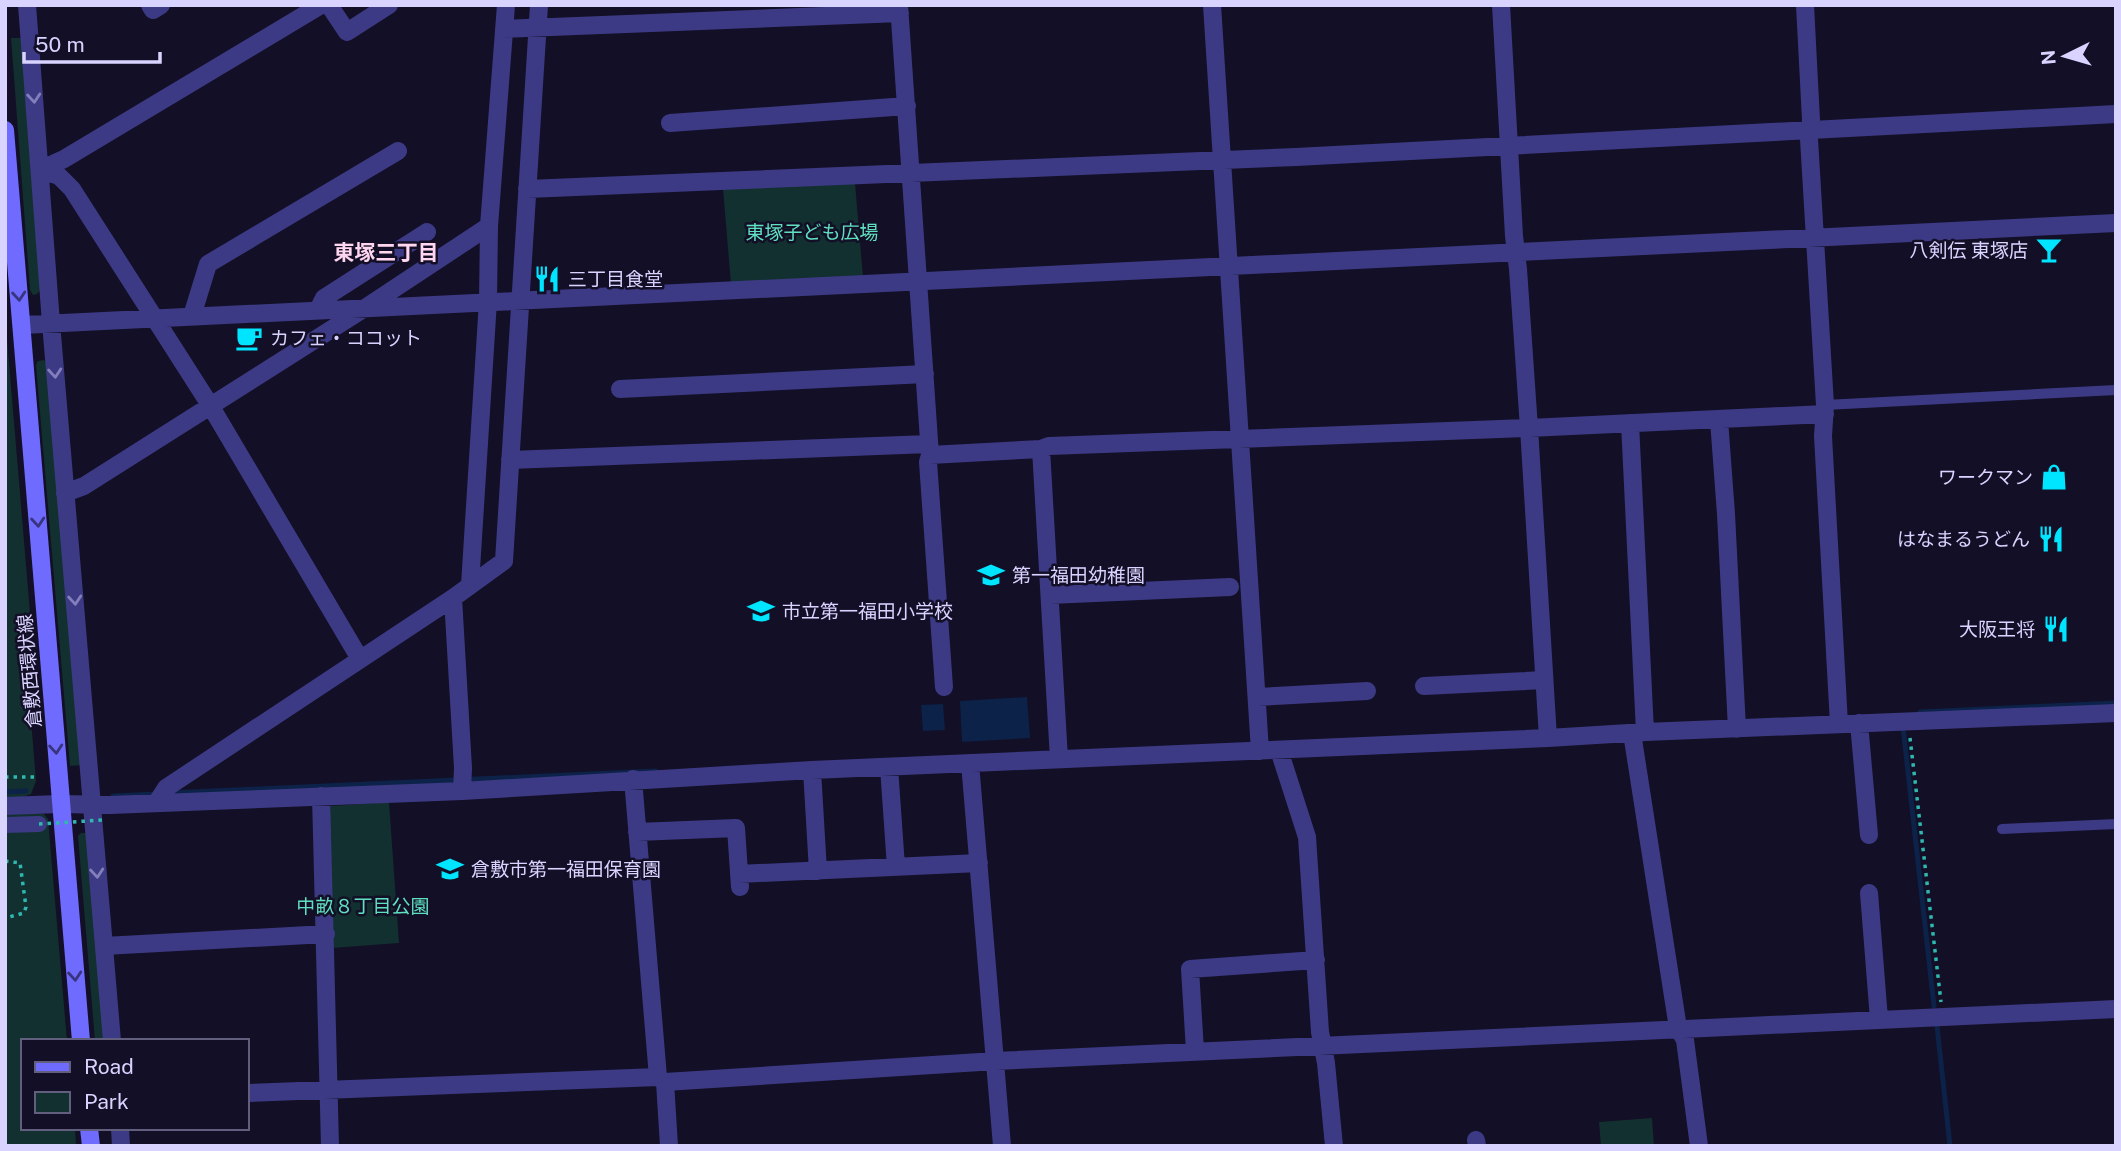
<svg xmlns="http://www.w3.org/2000/svg" width="2121" height="1151" font-family="'Public Sans','Noto Sans JP',sans-serif">
<style>
.green{fill:#12302f}
.water{fill:#0c2248}
.lines{fill:none;stroke-linecap:round;stroke-linejoin:round}
.stream{stroke:#0c2248;stroke-width:5}
.path{stroke:#2fb8b0;stroke-width:3.5;stroke-dasharray:3.5 5;stroke-linecap:butt}
.service{stroke:#3d3a85;stroke-width:10}
.pedestrian{stroke:#3d3a85;stroke-width:16}
.minor{stroke:#3d3a85;stroke-width:18}
.tertiary{stroke:#3d3a85;stroke-width:18}
.secondary{stroke:#6f6bff;stroke-width:18}
.path-bridge{stroke:#2fb8b0;stroke-width:3.5;stroke-dasharray:3.5 5;stroke-linecap:butt}
.oneway{stroke:#837fbc}
.oneway2{stroke:#38347d}
.labels{text-anchor:middle;stroke-width:5;stroke-linejoin:round;paint-order:stroke}
.park-label{font-size:19px;fill:#5fe0c0;stroke:#130f26}
.poi-label{font-size:19px;fill:#d9d4ff;stroke:#130f26;text-anchor:start}
.street-label{font-size:19px;fill:#d9d4ff;stroke:#130f26}
.neighbourhood-label{font-size:21px;font-weight:bold;fill:#ffd6f0;stroke:#130f26}
</style>
<rect width="100%" height="100%" fill="#130f26"/>
<!-- green -->
<path class="green" d="M11,38H21L40,290L37,294L33,295L30,290Z
M855,183L863,277L731,284L723,189Z
M5,315L34,660L29,695L36,781L31,794L23,797L5,798Z
M44,360L47,364L82,765L70,766L36,365L38,361Z
M389,802L399,943L332,948L325,811L331,806Z
M36,813L44,814L48,819L67,1041H23V1128H75L76,1146H5V815Z
M81,833H86L106,1041H95L78,836Z
M1652,1118L1654,1146H1601L1599,1122Z"/>
<!-- water -->
<path class="water" d="M1027,697L1030,738L962,742L960,701Z
M943,704L945,730L923,731L921,705Z"/>
<g class="lines">
<!-- stream -->
<path class="stream" d="M1920,712L2116,703
M1903,727L1934,1006
M5,792L26,791
M169,793L656,771
M113,796L156,794
M1937,1026L1950,1146"/>
<!-- path -->
<path class="path" d="M1910,738L1941,1002
M5,777H36
M5,861L20,863L26,907L24,913L5,918"/>
<!-- service -->
<path class="service" d="M1825,405L2116,390
M2002,829L2116,824"/>
<!-- pedestrian -->
<path class="pedestrian" d="M5,825L39,824"/>
<!-- minor -->
<path class="minor" d="M27,5L51,323L112,1041
M150,5L153,10L161,5
M329,5L347,32L389,5
M899,5L930,455L1041,449L1059,759
M1212,5L1260,751
M1501,5L1514,236L1518,269L1529,428L1548,738
M1805,5L1811,120L1809,139L1825,405L1823,436L1839,724
M504,29L900,13
M670,123L907,106
M40,170L59,176L72,189L210,405L360,659
M40,170L64,159L321,5
M527,189L1296,157L2116,114
M318,310L324,298L427,232
M192,316L208,264L398,151
M22,325L2116,223
M620,389L925,374
M1719,420L1726,514L1737,729
M1630,423L1645,732
M1041,449L1049,446L1529,428L1825,414
M930,455L928,462L944,687
M510,460L929,444
M65,493L84,486L365,308L489,226
M470,585L488,301L489,226L506,5
M1050,595L1230,587
M453,598L463,768L462,791
M1424,686L1544,680
M1258,697L1367,691
M1859,723L1869,835
M1632,733L1678,1028L1685,1040L1699,1146
M1279,750L1307,837L1320,1032L1326,1063L1334,1146
M970,763L1002,1146
M889,767L896,867
M812,770L818,871
M633,779L658,1077
M321,796L330,1146
M157,802L166,788L453,598L504,561L539,5
M60,804L110,805L462,791L812,770L1548,738L1645,732L2116,713
M637,832L736,828L740,887
M739,874L979,863
M1869,893L1879,1019
M104,946L326,934
M1195,1051L1190,969L1316,960
M665,1082L669,1146
M247,1093L658,1077L665,1082L996,1061L2116,1009
M120,1128L121,1146
M1476,1140L1477,1146"/>
<!-- tertiary -->
<path class="tertiary" d="M5,806L60,804"/>
<!-- secondary -->
<path class="secondary" d="M5,130L81,1041
M89,1128L91,1146"/>
<!-- path-bridge -->
<path class="path-bridge" d="M39,824L103,820"/>
</g>
<!-- one-way arrows -->
<defs><path id="oneway-chevron" d="M-2-3.5L2.5 0L-2 3.5" fill="none" stroke-width="1.6" stroke-linecap="round" stroke-linejoin="round" transform="scale(1.75)"/></defs>
<g class="oneway">
<use href="#oneway-chevron" transform="translate(34 98) rotate(85)"/>
<use href="#oneway-chevron" transform="translate(55 373) rotate(85)"/>
<use href="#oneway-chevron" transform="translate(75 600) rotate(85)"/>
<use href="#oneway-chevron" transform="translate(97 873) rotate(85)"/>
</g>
<g class="oneway2">
<use href="#oneway-chevron" transform="translate(19 296) rotate(85)"/>
<use href="#oneway-chevron" transform="translate(38 522) rotate(85)"/>
<use href="#oneway-chevron" transform="translate(56 749) rotate(85)"/>
<use href="#oneway-chevron" transform="translate(75 976) rotate(85)"/>
</g>
<!-- icons -->
<defs>
<g id="bar-bare" transform="scale(2.1)"><path d="M-6-5H6L.8 .8V4.5H3.5V6h-7V4.5H-.8V.8Z" fill="#00e5ff" stroke="#130f26" stroke-width="2.5" paint-order="stroke"/></g>
<g id="restaurant-bare" transform="scale(2.1)"><path d="M-5-6h1v4h1v-4h1v4h1v-4h1v5L-1.5 .5V6h-2V.5L-5-1ZM5-6V6H3V1.5H1.5Q1.5-4 5-6Z" fill="#00e5ff" stroke="#130f26" stroke-width="2.5" paint-order="stroke"/></g>
<g id="cafe-bare" transform="scale(2.1)"><path d="M-5.5-4.5H6V0H3Q3 3.5 0 3.5H-2.5Q-5.5 3.5-5.5 0ZM3-3.2v2h1.7v-2ZM-6 4.5H4V6H-6Z" fill="#00e5ff" stroke="#130f26" stroke-width="2.5" paint-order="stroke"/></g>
<g id="shop-bare" transform="scale(2.1)"><path d="M-5-2.5h2.3a2.7 3.5 0 0 1 5.4 0H5L5.5 6h-11ZM-1.5-2.5h3a1.5 2.3 0 0 0-3 0Z" fill="#00e5ff" stroke="#130f26" stroke-width="2.5" paint-order="stroke"/></g>
<g id="school-bare" transform="scale(2.1)"><path d="M0-5L7-2L0 1L-7-2ZM-4 1L0 2.5L4 1V4Q0 6-4 4Z" fill="#00e5ff" stroke="#130f26" stroke-width="2.5" paint-order="stroke"/></g>
</defs>
<g fill-rule="evenodd">
<use href="#bar-bare" x="2049" y="250"/>
<use href="#restaurant-bare" x="547" y="279"/>
<use href="#cafe-bare" x="249" y="338"/>
<use href="#shop-bare" x="2054" y="477"/>
<use href="#restaurant-bare" x="2051" y="539"/>
<use href="#school-bare" x="991" y="575"/>
<use href="#school-bare" x="761" y="611"/>
<use href="#restaurant-bare" x="2056" y="629"/>
<use href="#school-bare" x="450" y="869"/>
</g>
<g class="labels">
<!-- park labels -->
<g class="park-label">
<text x="812" y="239">東塚子ども広場</text>
<text x="363" y="913">中畝８丁目公園</text>
</g>
<!-- poi labels -->
<g class="poi-label">
<text x="2028" y="257" text-anchor="end">八剣伝 東塚店</text>
<text x="568" y="286">三丁目食堂</text>
<text x="270" y="345">カフェ・ココット</text>
<text x="2033" y="484" text-anchor="end">ワークマン</text>
<text x="2030" y="546" text-anchor="end">はなまるうどん</text>
<text x="1012" y="582">第一福田幼稚園</text>
<text x="782" y="618">市立第一福田小学校</text>
<text x="2035" y="636" text-anchor="end">大阪王将</text>
<text x="471" y="876">倉敷市第一福田保育園</text>
</g>
<!-- street labels -->
<g class="street-label">
<text transform="translate(29 671) rotate(-95)" y="7">倉敷西環状線</text>
</g>
<!-- neighbourhood labels -->
<g class="neighbourhood-label">
<text x="386" y="260">東塚三丁目</text>
</g>
</g>
<!-- border -->
<rect width="2121" height="1151" fill="none" stroke="#d9d4ff" stroke-width="14"/>
<!-- legend -->
<rect x="21" y="1039" width="228" height="91" fill="#130f26" stroke="#625e7d" stroke-width="2"/>
<rect x="35" y="1062" width="35" height="10" fill="#6f6bff" stroke="#625e7d" stroke-width="2"/>
<text x="84" y="1074" font-size="21" fill="#d9d4ff">Road</text>
<rect x="35" y="1092" width="35" height="21" fill="#12302f" stroke="#625e7d" stroke-width="2"/>
<text x="84" y="1109" font-size="21" fill="#d9d4ff">Park</text>
<!-- north arrow -->
<g transform="translate(2065 56) rotate(265)" stroke="#130f26" stroke-width="5" paint-order="stroke">
<path d="M0-5L12 26L0 18L-12 26Z" fill="#d9d4ff"/>
<text y="-10" font-size="19" font-weight="bold" text-anchor="middle" fill="#d9d4ff">N</text>
</g>
<!-- scale -->
<path d="M24 52v10h136v-10" fill="none" stroke="#d9d4ff" stroke-width="3.5"/>
<text x="35" y="52" font-size="21" fill="#d9d4ff" stroke="#130f26" stroke-width="5" paint-order="stroke">50 m</text>
</svg>
